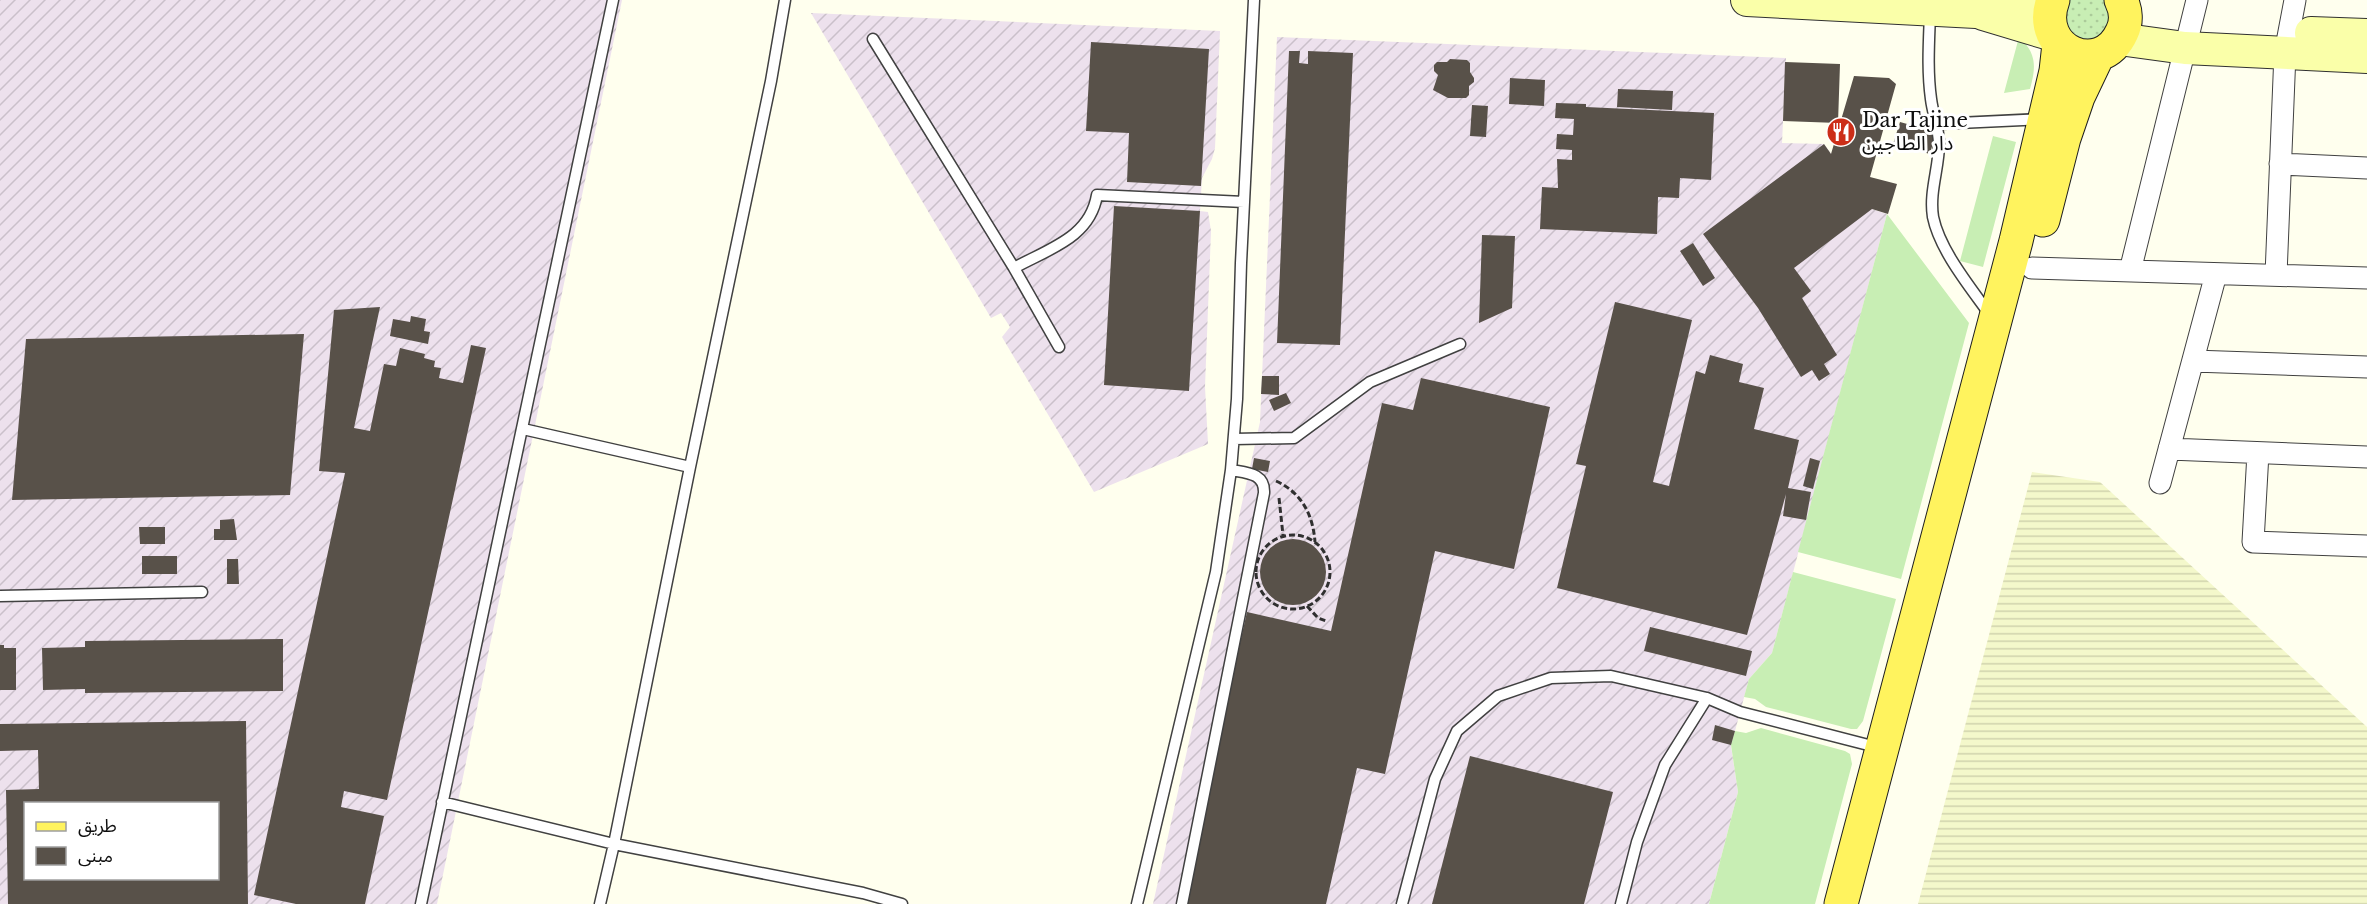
<svg xmlns="http://www.w3.org/2000/svg" width="2367" height="904" font-family="'Libre Baskerville','Noto Sans Arabic',serif">
<style>
.industrial{fill:url(#industrial-furrows);fill-rule:evenodd}
.farmland{fill:url(#farmland-rules)}
.grass{fill:#c8eeb4}
.park{fill:url(#park-dots)}
.building{fill:#585149;fill-rule:evenodd}
.lines{fill:none;stroke-linecap:round;stroke-linejoin:round}
.lane-casing{stroke:#414141;stroke-width:13}
.street-casing{stroke:#414141;stroke-width:23}
.secondary-casing{stroke:#303030;stroke-width:34}
.primary-casing{stroke:#1f1f1f;stroke-width:35}
.path{stroke:#303030;stroke-width:3;stroke-dasharray:6 3;stroke-linecap:butt}
.lane{stroke:#fff;stroke-width:10}
.street{stroke:#fff;stroke-width:21}
.secondary{stroke:#faffa9;stroke-width:32}
.primary{stroke:#fff35e;stroke-width:33}
.labels{text-anchor:middle;stroke-width:6;stroke-linejoin:round;paint-order:stroke}
.poi-label{font-size:20px;fill:#0e0e0e;stroke:#fff;text-anchor:start}
</style>
<defs>
<pattern id="industrial-furrows" width="10" height="10" patternUnits="userSpaceOnUse" patternTransform="scale(1.5)"><rect width="10" height="10" fill="#ede1ed"/><path d="M-1 1l2-2M0 10L10 0M9 11l2-2" fill="none" stroke="#cac0ca"/></pattern>
<pattern id="farmland-rules" width="6" height="5" patternUnits="userSpaceOnUse" patternTransform="scale(1.5)"><rect width="6" height="5" fill="#f4f8cb"/><path d="M0 2.5h6" fill="none" stroke="#d0d3ad"/></pattern>
<pattern id="park-dots" width="8" height="8" patternUnits="userSpaceOnUse" patternTransform="scale(1.5)"><rect width="8" height="8" fill="#c8eeb4"/><path d="M2 2h.1M6 6h.1" fill="none" stroke="#abcb9a" stroke-width="1.8" stroke-linecap="round"/></pattern>
</defs>
<rect width="100%" height="100%" fill="#ffe"/>
<!-- industrial -->
<path class="industrial" d="M0,0H622L437,904H0ZM26,804H218V878H26Z
M811,13L1220,31L1215,148L1212,159L1202,178L1200,211L1208,212L1211,231L1205,387L1208,444L1094,492L1002,337L1010,327L1001,313L991,318Z
M1277,37L1786,58L1782,143L1824,144L1872,209L1887,214L1772,653L1749,679L1735,731L1731,746L1738,792L1709,904H1153L1260,422Z"/>
<!-- farmland -->
<path class="farmland" d="M2032,472L2100,482L2367,727V904H1918Z"/>
<!-- grass -->
<path class="grass" d="M2019,37C2037,53 2036,68 2030,89L2004,93Z
M1993,136L2016,142L1983,267L1960,261Z
M1887,214L1969,323L1901,579L1798,552Z
M1793,572L1896,599L1863,721L1857,729H1851L1766,707L1755,699L1744,697L1749,679L1772,653Z
M1761,728L1845,751L1850,754L1852,764L1815,904H1709L1738,792L1731,745L1735,731L1746,733Z"/>
<!-- park -->
<path class="park" d="M2067,0H2107L2114,18L2098,41L2070,38L2063,5Z"/>
<!-- building -->
<path class="building" d="M1091,42L1209,49L1201,186L1127,182L1129,133L1086,131Z
M1289,51H1300L1299,63L1308,64V51L1353,53L1340,345L1277,343Z
M1450,59L1467,60L1470,63V72L1474,78V82L1469,86V95L1466,98H1448L1433,90L1438,75L1434,71V65L1437,62H1447Z
M1785,62L1840,64L1838,123L1783,121Z
M1854,76L1889,78L1896,84L1870,177L1897,184L1888,214L1872,209L1794,268L1811,291L1802,298L1837,355L1824,364L1830,374L1819,381L1812,370L1801,377L1758,308L1703,234L1824,144L1831,154Z
M1510,78L1545,80L1544,106L1509,104Z
M1618,89L1673,91L1672,110L1617,107Z
M1556,103L1586,104V107L1714,113L1711,180L1680,178L1679,198L1658,197L1657,234L1540,229L1542,187L1558,188L1557,159L1572,160V150L1556,149L1557,134L1573,135L1574,119L1555,118Z
M1472,105L1488,106L1486,137L1470,136Z
M1900,122L1936,132L1930,154L1893,144Z
M1114,206L1200,211L1189,391L1104,385Z
M1482,235L1515,236L1512,308L1479,323Z
M1693,243L1715,278L1703,286L1680,251Z
M1615,302L1692,320L1653,482L1669,486L1696,371L1705,374L1710,355L1743,364L1739,382L1764,388L1754,429L1799,440L1788,488L1811,492L1806,520L1783,516L1786,494L1747,635L1557,588L1586,466L1576,464Z
M380,307L354,428L370,431L384,364L396,366L400,348L425,354L424,358L435,361L434,367L441,368L439,378L463,383L471,345L486,348L387,800L344,791L341,807L384,816L365,904H296L254,895L345,473L319,471L334,310Z
M411,316L426,319L424,331L430,332L428,344L390,336L393,319L410,322Z
M304,334L290,495L12,500L26,339Z
M1262,376H1279V395L1261,394Z
M1421,378L1550,407L1514,569L1435,551L1385,774L1357,768L1326,904H1181L1247,612L1331,631L1382,403L1413,410Z
M1286,393L1291,403L1274,411L1269,400Z
M1254,458L1270,461L1268,472L1252,469Z
M1810,458L1820,461L1813,489L1803,486Z
M234,519L237,540H214V529H220V520Z
M139,527H165V544H140Z
M1260 572a33 33 0 1 1 66 0a33 33 0 1 1-66 0Z
M142,556H177V574H142Z
M227,559H238L239,584H227Z
M1650,627L1752,651L1746,676L1644,651Z
M283,639V691L85,693V689L43,690L42,648L85,647V641Z
M0,645H4V648H16V690H0Z
M246,721L248,904H8L6,790L39,789L38,750L0,751V724ZM26,804H218V879H26Z
M1715,725L1735,731L1731,745L1712,740Z
M1470,756L1613,792L1584,904H1432Z"/>
<g class="lines">
<!-- lane casing -->
<g class="lane-casing">
<path id="lane" d="M1930,13C1929,42 1927,70 1931,99C1933,115 1939,129 1939,144C1939,168 1929,192 1933,217C1940,251 1971,288 1990,315
M873,39L1014,268L1059,347
M1937,124L2042,119
M1014,268C1048,249 1090,238 1097,195L1244,202
M523,429L690,467
M1234,439L1294,438L1370,382L1460,344
M0,596L202,592
M442,802L614,844L863,893L902,904
M421,904L613,0
M600,904L614,844L690,467L771,81L785,0
M1137,904L1216,572L1231,470L1237,399L1241,263L1254,0
M1182,904L1264,493C1265,473 1247,473 1231,470
M1402,904L1435,779L1457,731L1498,696L1551,678L1611,676L1707,698L1740,712L1880,748
M1621,904L1637,842L1665,765L1707,698"/>
</g>
<!-- street casing -->
<g class="street-casing">
<path id="street" d="M2280,164L2367,168
M2032,268L2367,278
M2130,271L2197,0
M2276,275L2285,53L2295,0
M2193,361L2367,367
M2169,449L2367,457
M2258,453L2253,542L2367,546
M2160,483L2216,274"/>
</g>
<!-- secondary casing -->
<g class="secondary-casing">
<path id="secondary" d="M1747,0L1976,12L1995,10L2031,0
M1983,14L2053,35
M2311,33L2367,35
M2119,39L2185,48L2367,57"/>
</g>
<!-- primary casing -->
<g class="primary-casing">
<path id="primary" d="M2053,0C2034,51 2101,79 2122,32C2127,22 2126,10 2121,0
M2043,220L2064,138L2078,97L2098,55
M1841,904L2016,241L2056,71L2059,44"/>
</g>
<!-- path -->
<path class="path" d="M1276,481C1302,493 1313,515 1315,542
M1279,498L1283,535
M1256 572a37 37 0 1 1 74 0a37 37 0 1 1-74 0Z
M1307,606L1318,618L1326,621"/>
<!-- lane -->
<use href="#lane" class="lane"/>
<!-- street -->
<use href="#street" class="street"/>
<!-- secondary -->
<use href="#secondary" class="secondary"/>
<!-- primary -->
<use href="#primary" class="primary"/>
</g>
<!-- icons -->
<defs>
<g id="restaurant-disc" transform="scale(1.5)"><circle r="9.5" fill="#cc2e18" stroke="#fff"/><path d="M-5-6h1v4h1v-4h1v4h1v-4h1v5L-1.5 .5V6h-2V.5L-5-1ZM5-6V6H3V1.5H1.5Q1.5-4 5-6Z" fill="#fff"/></g>
</defs>
<g fill-rule="evenodd">
<use href="#restaurant-disc" x="1841" y="132"/>
</g>
<g class="labels">
<!-- poi labels -->
<g class="poi-label">
<text x="1862" y="127">Dar Tajine<tspan x="1862" dy="23">دار الطاجين</tspan></text>
</g>
</g>
<!-- legend -->
<rect x="24" y="802" width="195" height="78" fill="#ffffff" stroke="#9f9f9f" stroke-width="1.5"/>
<rect x="36" y="822" width="30" height="9" fill="#fff35e" stroke="#9f9f9f" stroke-width="1.5"/>
<text x="78" y="832" font-size="18" fill="#0e0e0e">طريق</text>
<rect x="36" y="847" width="30" height="18" fill="#585149" stroke="#9f9f9f" stroke-width="1.5"/>
<text x="78" y="862" font-size="18" fill="#0e0e0e">مبنى</text>
</svg>
